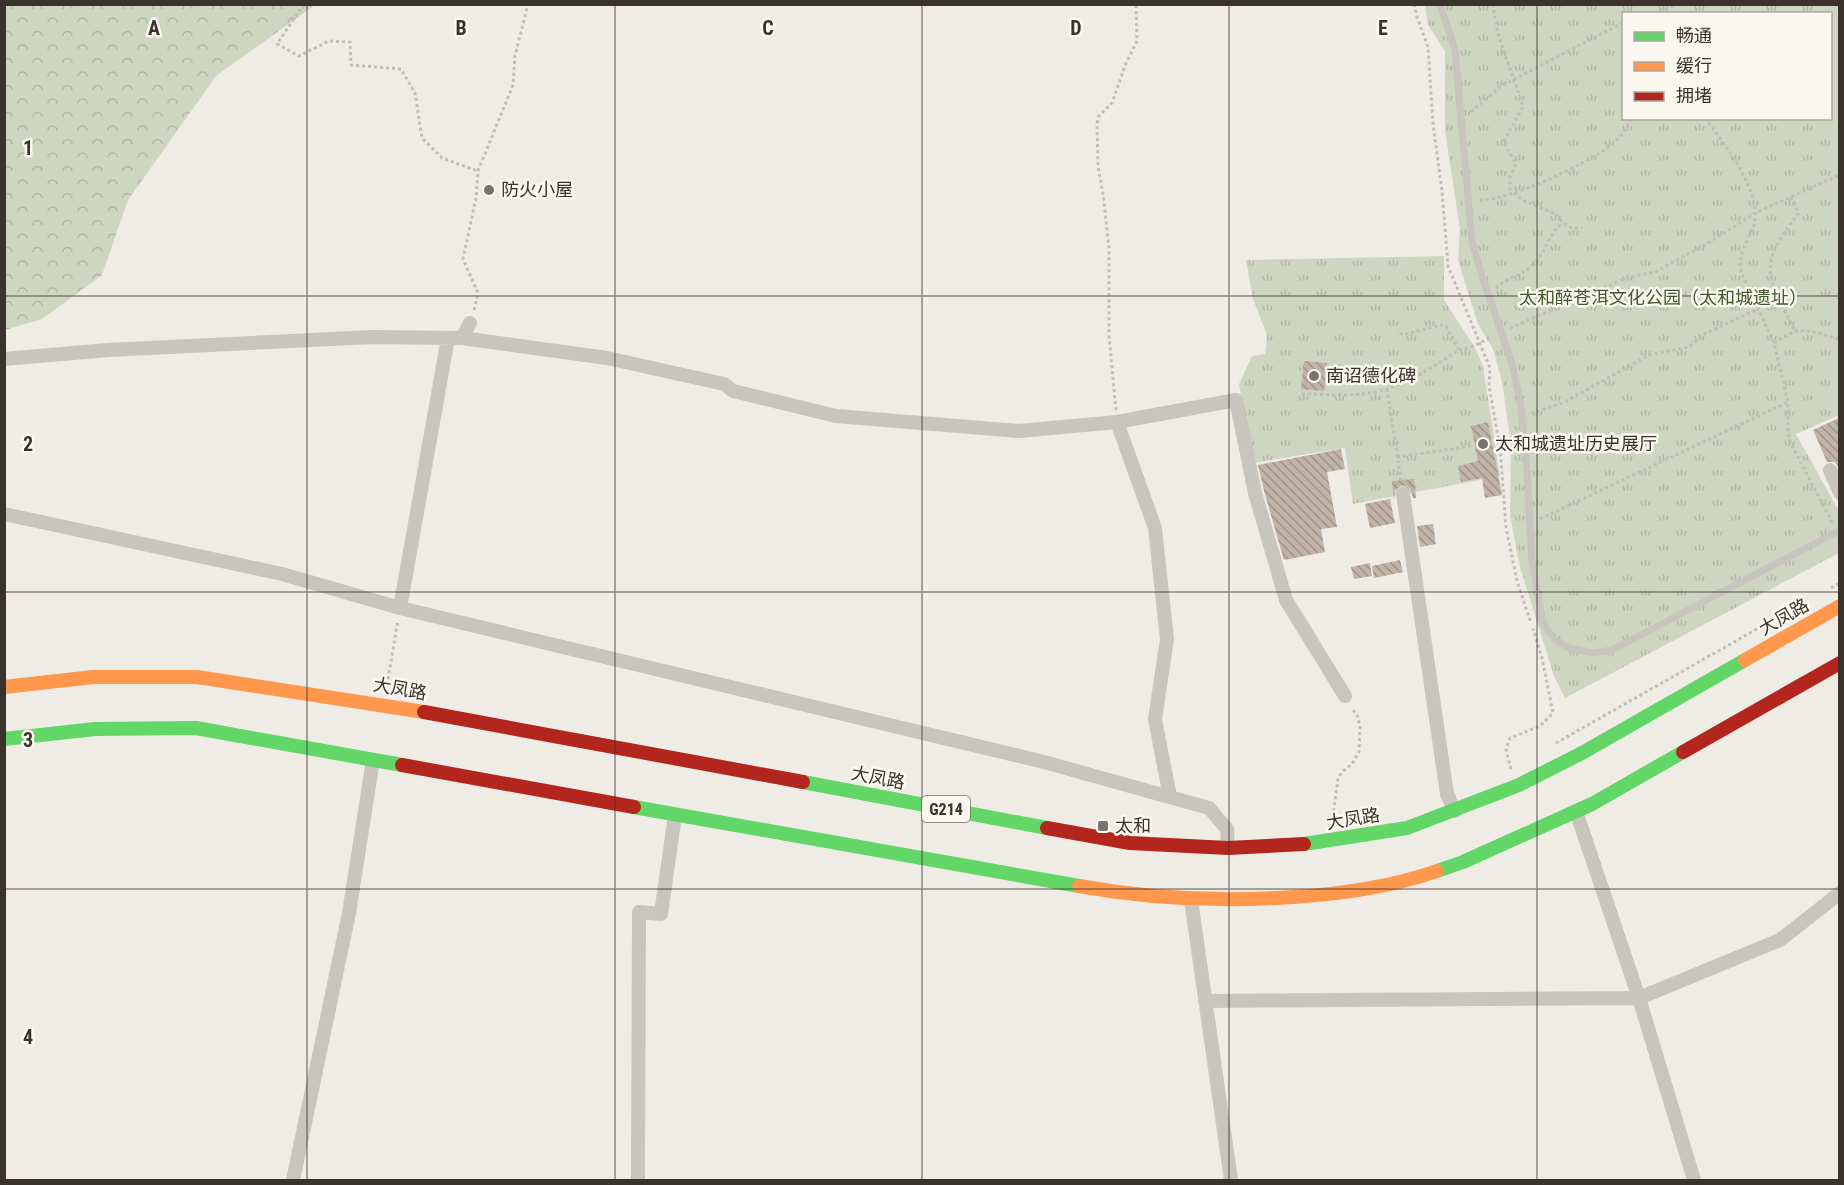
<svg xmlns="http://www.w3.org/2000/svg" width="1844" height="1185" font-family="'Roboto Condensed','Noto Sans SC',sans-serif">
<style>
.forest{fill:url(#forest-crowns)}
.park{fill:url(#park-tufts);fill-rule:evenodd}
.building{fill:url(#building-back-hatch)}
.lines{fill:none;stroke-linecap:round;stroke-linejoin:round}
.path{stroke:#c1bdb7;stroke-width:3;stroke-dasharray:3 3;stroke-linecap:butt}
.lane{stroke:#c8c4be;stroke-width:7}
.street{stroke:#c8c4be;stroke-width:14}
.fast{stroke:#63d668;stroke-width:14}
.slow{stroke:#ff974d;stroke-width:14}
.jam{stroke:#b3261e;stroke-width:14}
.grid{fill:none;stroke:#3a322c;stroke-width:1.5;stroke-opacity:0.55}
.poi-dot{fill:#79736d;stroke:#faf7ee;stroke-width:2}
.labels{text-anchor:middle;stroke-width:5;stroke-linejoin:round;paint-order:stroke}
.shield{fill:#faf7ee;stroke:#746d66;stroke-width:1.5}
.shield-label{font-size:16px;font-weight:bold;fill:#3a322c}
.poi-label{font-size:18px;fill:#3a322c;stroke:#faf7ee;text-anchor:start}
.park-label{font-size:18px;fill:#445830;stroke:#faf7ee}
.street-label{font-size:18px;fill:#3a322c;stroke:#faf7ee}
.grid-label{font-size:20px;text-anchor:middle;font-weight:bold;fill:#3a322c;stroke:#faf7ee;stroke-width:5;stroke-linejoin:round;paint-order:stroke}
</style>
<defs>
<pattern id="forest-crowns" width="20" height="18" patternUnits="userSpaceOnUse" patternTransform="scale(1.5)"><rect width="20" height="18" fill="#ced5c1"/><path d="M2 6a3 3 0 1 1 6 0M12 15a3 3 0 1 1 6 0" fill="none" stroke="#b2b7a6"/></pattern>
<pattern id="park-tufts" width="24" height="20" patternUnits="userSpaceOnUse" patternTransform="scale(1.5)"><rect width="24" height="20" fill="#ced5c1"/><path d="M3 7l-1-3M5 7V3M7 7l1-3M15 17l-1-3M17 17v-4M19 17l1-3" fill="none" stroke="#b2b7a6"/></pattern>
<pattern id="building-back-hatch" width="6" height="6" patternUnits="userSpaceOnUse" patternTransform="scale(1.5)"><rect width="6" height="6" fill="#c2b3a8"/><path d="M-1 5l2 2M0 0l6 6M5-1l2 2" fill="none" stroke="#9f9289"/></pattern>
</defs>
<rect width="100%" height="100%" fill="#efece6"/>
<!-- forest -->
<path class="forest" d="M5,4L315,5L216,76L128,200L102,275L42,319L5,330Z"/>
<!-- park -->
<path class="park" d="M1425,5H1839V415L1796,434L1839,511V553L1565,698L1554,676L1520,567L1510,516L1511,445L1502,381L1493,349L1478,324L1458,260L1460,230L1445,130V51L1428,25ZM1624,14H1830V118H1624Z
M1444,256V300L1474,346L1483,366L1500,476L1353,504L1345,448L1253,463L1239,384L1252,356L1265,354L1267,335L1253,299L1246,260Z"/>
<!-- building -->
<path class="building" d="M1304,361L1327,363L1324,391L1301,389Z
M1839,418V469L1835,462H1827L1813,430Z
M1488,422L1502,495L1485,498L1482,478L1461,482L1458,466L1478,461L1471,426Z
M1341,449L1345,469L1327,472L1337,527L1321,529L1325,552L1284,560L1264,491L1258,465Z
M1414,479L1416,498H1413L1410,488L1402,485L1395,490L1394,500L1392,481Z
M1390,499L1395,523L1370,528L1365,504Z
M1433,524L1436,544L1420,547L1417,526Z
M1400,560L1403,572L1374,578L1372,566Z
M1370,563L1372,576L1354,579L1351,567Z"/>
<g class="lines">
<!-- path -->
<path class="path" d="M304,4L277,44L299,56L329,41L350,42L351,65L401,69L415,93L422,138L442,158L478,171
M1414,4L1417,17L1428,47L1433,124L1442,191L1448,266L1490,368L1489,386L1500,447L1506,527L1517,581L1531,623
M1493,4C1496,40 1513,72 1523,107L1503,142L1516,163L1510,177V195
M1628,4L1632,14
M1654,14L1677,4
M1471,112L1501,86L1624,22
M1705,118C1723,141 1764,195 1754,225C1748,242 1737,253 1741,272L1774,343L1788,402V433L1790,442L1833,524
M1514,193L1522,200L1556,214L1563,223L1572,228H1582
M1791,197L1799,213C1756,267 1767,275 1795,331
M1480,200C1511,200 1582,166 1608,147C1619,140 1626,130 1632,118
M1496,288C1509,275 1524,278 1539,258C1548,246 1550,231 1563,223
M474,310L478,293L463,259L476,198L478,171L513,85L515,56L528,4
M1510,328L1624,279L1657,271L1710,242L1757,212L1840,175
M1774,343L1795,331H1810L1840,339
M1459,350L1474,346L1491,337
M1387,389L1401,480
M1302,394C1330,394 1362,398 1390,388C1414,380 1437,364 1459,350L1446,326L1440,325L1403,335L1397,331
M1116,410L1109,336V248L1103,194L1098,166L1097,125L1098,117L1112,103L1126,63L1137,41L1136,4
M1531,413L1563,403L1649,355L1689,347L1706,333L1758,309
M1397,457L1472,446
M1540,519L1788,402
M1831,588L1840,583
M387,685L398,620
M1556,743L1764,625
M1511,769L1506,749L1510,738L1540,726L1553,713L1542,658L1533,629
M1332,823L1338,779L1342,772L1352,764L1359,752L1360,728L1358,717L1352,708"/>
<!-- lane -->
<path class="lane" d="M1440,4L1455,50L1472,241L1481,273L1512,364L1520,400L1526,455L1532,561L1543,623L1555,640L1569,648L1593,653L1612,650L1840,530"/>
<!-- street -->
<path class="street" d="M462,338L470,323
M4,359L108,350L372,337L462,338L607,358L724,384L733,391L836,416L1019,431L1117,422L1236,400L1255,493L1286,600L1345,696
M1117,422L1155,528L1167,639L1155,719L1170,797
M1830,470L1840,493
M1403,494L1447,794L1455,811
M4,514L282,574L400,608L1044,762L1209,808L1227,829L1228,848
M400,608L448,338
M1576,811L1639,998L1694,1180
M1191,900L1231,1180
M1205,1001L1639,998L1780,940L1840,893
M293,1180L349,913L373,760
M638,1180L639,912L661,914L675,815"/>
<!-- fast -->
<path class="fast" d="M4,739L95,729L196,728L402,765
M803,782L1047,828
M634,807L1079,886
M1304,844L1407,828L1519,785L1582,753L1745,660
M1437,871L1463,862L1592,804L1683,752"/>
<!-- slow -->
<path class="slow" d="M1745,660L1840,606
M4,687L93,677H197L424,712
M1079,886C1151,899 1220,902 1293,897C1341,894 1391,887 1437,871"/>
<!-- jam -->
<path class="jam" d="M424,712L803,782
M1683,752L1840,663
M402,765L634,807
M1047,828L1130,843L1228,848L1304,844"/>
</g>
<!-- grid -->
<path class="grid" d="M307,4V1180M615,4V1180M922,4V1180M1229,4V1180M1537,4V1180M4,296H1840M4,592H1840M4,889H1840"/>
<!-- markers -->
<g class="poi-dot">
<circle cx="489" cy="190" r="6"/>
<circle cx="1314" cy="376" r="6"/>
<circle cx="1483" cy="444" r="6"/>
<rect x="1097" y="820" width="12" height="12" rx="3"/>
</g>
<g class="labels">
<!-- shield labels -->
<rect class="shield" x="922" y="796" width="48" height="26" rx="4.5"/>
<g class="shield-label">
<text x="946" y="815">G214</text>
</g>
<!-- poi labels -->
<g class="poi-label">
<text x="501" y="196">防火小屋</text>
<text x="1326" y="382">南诏德化碑</text>
<text x="1495" y="450">太和城遗址历史展厅</text>
<text x="1115" y="832">太和</text>
</g>
<!-- park labels -->
<g class="park-label">
<text x="1663" y="304">太和醉苍洱文化公园（太和城遗址）</text>
</g>
<!-- street labels -->
<g class="street-label">
<text transform="translate(1784 617) rotate(-30)" y="6">大凤路</text>
<text transform="translate(400 689) rotate(10)" y="6">大凤路</text>
<text transform="translate(878 778) rotate(11)" y="6">大凤路</text>
<text transform="translate(1353 819) rotate(-9)" y="6">大凤路</text>
</g>
</g>
<g class="grid-label">
<text x="154" y="35">A</text>
<text x="461" y="35">B</text>
<text x="768" y="35">C</text>
<text x="1076" y="35">D</text>
<text x="1383" y="35">E</text>
<text x="28" y="155">1</text>
<text x="28" y="451">2</text>
<text x="28" y="747">3</text>
<text x="28" y="1044">4</text>
</g>
<!-- border -->
<rect width="1844" height="1185" fill="none" stroke="#3a322c" stroke-width="12"/>
<!-- legend -->
<rect x="1622" y="12" width="210" height="108" fill="#faf7ee" stroke="#ada8a0" stroke-width="1.5"/>
<rect x="1634" y="32" width="30" height="9" fill="#63d668" stroke="#ada8a0" stroke-width="1.5"/>
<text x="1676" y="42" font-size="18" fill="#3a322c">畅通</text>
<rect x="1634" y="62" width="30" height="9" fill="#ff974d" stroke="#ada8a0" stroke-width="1.5"/>
<text x="1676" y="72" font-size="18" fill="#3a322c">缓行</text>
<rect x="1634" y="92" width="30" height="9" fill="#b3261e" stroke="#ada8a0" stroke-width="1.5"/>
<text x="1676" y="102" font-size="18" fill="#3a322c">拥堵</text>
</svg>
